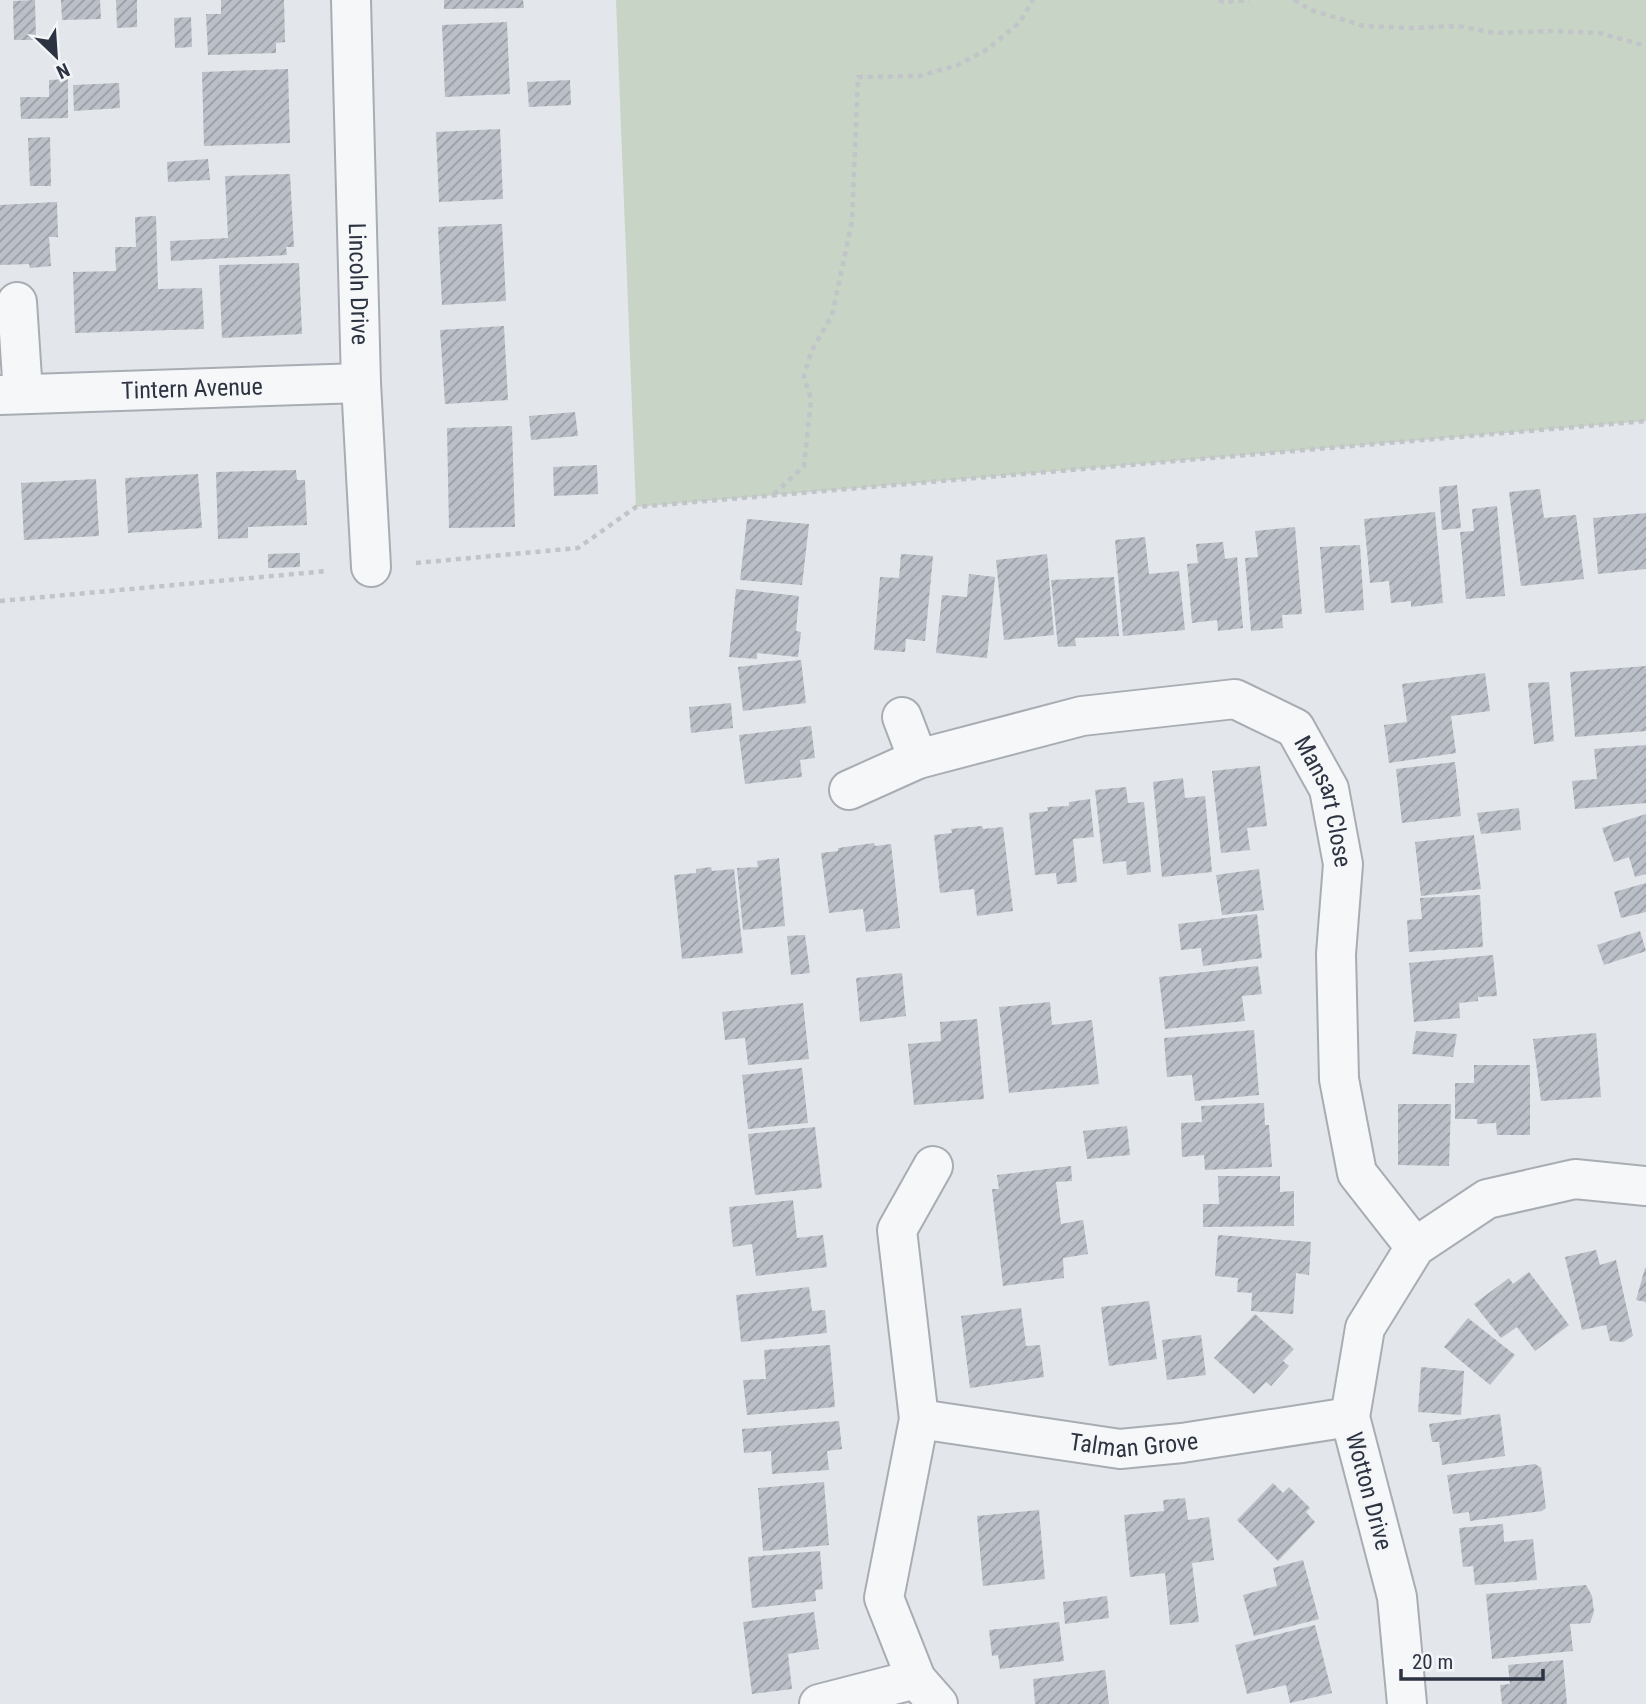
<svg xmlns="http://www.w3.org/2000/svg" width="1646" height="1704" font-family="'Roboto Condensed',sans-serif">
<style>
.grass{fill:#c8d4c5}
.building{fill:url(#building-hatch)}
.lines{fill:none;stroke-linecap:round;stroke-linejoin:round}
.minor-casing{stroke:#a8adb4;stroke-width:42}
.path{stroke:#c1c4c9;stroke-width:4.5;stroke-dasharray:5 5;stroke-linecap:butt}
.minor{stroke:#f6f7f9;stroke-width:38}
.labels{text-anchor:middle;stroke-width:5;stroke-linejoin:round;paint-order:stroke}
.street-label{font-size:24px;fill:#2c3341;stroke:#f3f5f8}
</style>
<defs>
<pattern id="building-hatch" width="6" height="6" patternUnits="userSpaceOnUse" patternTransform="scale(1.75)"><rect width="6" height="6" fill="#bbbfc7"/><path d="M-1 1l2-2M0 6l6-6M5 7l2-2" fill="none" stroke="#989ca3"/></pattern>
</defs>
<rect width="100%" height="100%" fill="#e3e6ea"/>
<!-- grass -->
<path class="grass" d="M616,0H1646V421L636,507Z"/>
<!-- building -->
<path class="building" d="M35,0L36,40H14L13,1Z
M61,0H100L101,19L62,20Z
M116,0H137V27L117,28Z
M221,0H284L285,42L276,43V53L208,55L206,14H221Z
M444,0H523L524,8L444,9Z
M191,17L192,47L175,48L174,18Z
M507,22L510,94L445,97L442,25Z
M288,69L290,143L204,146L202,72Z
M68,79V118L21,119L20,97H49V80Z
M570,80L571,105L529,107L527,82Z
M119,83L120,108L74,111L73,85Z
M500,129L503,199L439,202L436,132Z
M50,137L51,186H30L28,138Z
M208,159L210,180L168,182L167,162Z
M290,174L294,247H286L287,255L171,261L170,241L228,238L225,176Z
M57,202L58,237H49L51,266L30,268L29,264L0,265V205Z
M156,216L158,289L202,288L204,329L75,333L73,272L116,271L115,247H136L135,217Z
M502,224L506,301L442,305L438,227Z
M299,263L302,334L222,338L219,265Z
M504,326L508,400L445,404L440,330Z
M575,412L578,436L531,440L529,416Z
M512,426L515,527L449,528L447,428Z
M597,465L598,494L554,496L553,467Z
M296,470L297,480H305L307,525L248,527V538L218,539L216,472Z
M198,474L202,528L128,533L125,478Z
M96,479L99,536L24,540L21,483Z
M1457,485L1461,528L1442,530L1439,487Z
M1540,489L1544,518L1576,515L1584,579L1521,586L1509,492Z
M1497,506L1505,596L1466,599L1460,532L1474,531L1472,509Z
M1435,512L1443,603L1411,607V601L1391,603L1389,581L1370,583L1364,519Z
M1646,513V569L1598,574L1593,518Z
M747,519L809,524L802,585L740,580Z
M1295,527L1302,614L1282,615L1283,628L1251,631L1245,558L1258,557L1255,531Z
M1145,537L1149,574L1179,571L1185,630L1123,636L1115,540Z
M1223,542L1225,559L1237,557L1243,628L1218,631L1217,620L1192,623L1187,564L1198,563L1196,544Z
M1360,545L1364,610L1325,613L1320,547Z
M300,553V567L268,568V554Z
M901,554L933,556L925,641L906,639L905,652L874,650L880,577L899,578Z
M1047,554L1054,635L1004,640L996,560Z
M969,574L995,577L987,658L936,653L942,595L967,597Z
M1114,577L1119,636L1075,638L1076,646L1058,647L1051,580Z
M736,589L799,596L796,631L801,632L798,657L757,653V659L729,657Z
M801,660L806,703L743,711L738,667Z
M1646,666V731L1575,737L1570,672Z
M1485,673L1490,711L1451,716L1456,753L1389,763L1384,725L1407,722L1402,684Z
M1549,682L1554,741L1534,744L1528,683Z
M731,703L733,728L691,733L689,707Z
M811,726L815,758L800,760L802,777L745,784L739,735Z
M1646,745V803L1575,809L1572,781L1597,779L1594,749Z
M1455,762L1461,816L1402,823L1396,769Z
M1260,766L1267,826L1247,828L1250,850L1221,853L1212,771Z
M1183,778L1185,798L1205,796L1212,872L1162,877L1153,782Z
M1126,787L1128,803L1144,802L1151,872L1127,875L1126,861L1103,864L1095,790Z
M1090,799L1094,837L1073,839L1077,882L1057,884L1056,873L1035,875L1029,813L1048,811L1047,807L1069,806V802Z
M1519,808L1521,830L1481,834L1477,813Z
M1646,814V874L1635,877L1629,857L1614,862L1602,828Z
M982,826L983,829L1003,827L1013,911L977,916L974,889L940,893L934,835L952,833L951,829Z
M1474,835L1481,889L1421,896L1415,842Z
M874,843L875,846L891,844L900,928L866,932L863,909L829,913L821,853L838,851V848Z
M779,858L785,926L743,930L737,868L758,867L757,861Z
M711,867L712,871L734,869L743,953L682,959L674,875L696,873V869Z
M1259,869L1264,910L1222,915L1216,875Z
M1646,883V912L1621,918L1614,892Z
M1480,895L1483,947L1409,952L1407,920L1422,919L1420,898Z
M1257,914L1262,958L1203,966L1201,948L1181,950L1178,924Z
M1640,931L1646,951L1604,965L1597,945Z
M805,935L810,973L791,975L787,936Z
M1493,955L1497,996L1478,997V1001L1459,1003L1460,1018L1414,1022L1409,963Z
M1258,966L1262,994L1242,996L1245,1021L1165,1029L1159,977Z
M902,973L906,1016L860,1022L856,978Z
M1050,1002L1052,1025L1092,1020L1099,1084L1009,1093L999,1007Z
M803,1003L809,1059L748,1065L745,1038L725,1040L722,1012Z
M977,1019L984,1099L914,1105L908,1044L941,1041L940,1022Z
M1254,1030L1259,1095L1195,1101L1192,1075L1167,1077L1164,1038Z
M1416,1031L1457,1034L1453,1057L1412,1054Z
M1596,1033L1601,1097L1541,1101L1533,1039Z
M1474,1065H1530V1135H1497L1496,1123L1477,1124V1119H1455V1083H1474Z
M802,1068L808,1123L748,1129L742,1075Z
M1264,1103L1265,1125H1269L1272,1167L1205,1170L1204,1155L1182,1157L1181,1123L1202,1122L1201,1106Z
M1398,1104H1451L1449,1166L1398,1165Z
M1127,1126L1130,1155L1087,1159L1083,1131Z
M815,1127L822,1188L755,1195L748,1134Z
M1071,1166L1072,1181L1056,1182L1061,1224L1083,1220L1088,1254L1063,1258L1064,1278L1003,1286L992,1189H999L997,1175Z
M1218,1176H1280V1192L1294,1191V1226L1203,1227V1204H1219Z
M793,1200L797,1238L823,1235L827,1267L756,1276L752,1244L733,1247L729,1207Z
M1218,1235L1311,1242L1309,1275L1296,1273L1293,1314L1251,1311L1252,1293L1237,1292L1238,1278L1215,1276Z
M1596,1250L1600,1265L1616,1260L1633,1336L1623,1342L1610,1341L1606,1325L1582,1330L1565,1257Z
M1645,1268H1646V1302L1636,1300Z
M1529,1272L1569,1325L1535,1351L1517,1327L1501,1338L1474,1304L1509,1278L1513,1284Z
M809,1287L812,1311L825,1310L827,1333L741,1342L736,1295Z
M1149,1301L1157,1359L1109,1366L1101,1307Z
M1021,1308L1026,1346L1040,1345L1044,1377L970,1388L961,1316Z
M1255,1314L1294,1349L1283,1361L1289,1366L1271,1386L1266,1382L1254,1394L1214,1358Z
M1468,1318L1515,1355L1490,1385L1444,1347Z
M1201,1335L1206,1375L1167,1380L1162,1340Z
M830,1345L835,1407L747,1415L743,1380L766,1379L764,1350Z
M1421,1367L1464,1371L1461,1415L1418,1412Z
M1500,1414L1505,1456L1442,1465L1439,1442H1432L1429,1424Z
M839,1421L842,1449L827,1451L829,1470L772,1474L771,1451L744,1453L742,1429Z
M1535,1464L1541,1468L1546,1508L1542,1511L1470,1521L1469,1512L1453,1514L1447,1475Z
M824,1482L829,1545L763,1551L758,1488Z
M1273,1483L1283,1493L1289,1487L1310,1508L1306,1512L1315,1522L1278,1561L1237,1520Z
M1185,1498L1188,1520L1209,1517L1214,1560L1192,1563L1199,1622L1170,1625L1165,1573L1130,1577L1124,1515L1164,1511L1163,1500Z
M1039,1510L1045,1579L983,1586L977,1516Z
M1503,1524L1504,1542L1533,1539L1537,1580L1475,1585L1473,1566L1463,1567L1459,1528Z
M820,1551L823,1589L815,1590L816,1601L752,1608L748,1557Z
M1303,1560L1319,1619L1254,1636L1243,1595L1277,1586L1273,1568Z
M1586,1585L1592,1596L1594,1612L1590,1623L1570,1624L1573,1651L1492,1659L1486,1594Z
M1107,1596L1109,1618L1065,1624L1063,1602Z
M814,1612L819,1649L788,1654L792,1689L752,1694L743,1622Z
M1059,1622L1064,1661L1000,1669L998,1655L992,1656L989,1630Z
M1315,1625L1332,1693L1290,1703L1286,1685L1247,1694L1235,1645Z
M1563,1660L1567,1704H1502L1500,1685L1510,1684L1508,1665Z
M1105,1670L1109,1704H1035L1033,1679Z"/>
<g class="lines">
<!-- minor casing -->
<g class="minor-casing">
<g id="minor">
<path id="s1" d="M351,0L361,383L371,567"/>
<path d="M17,302L23,394"/>
<path id="s2" d="M0,395L361,383"/>
<path d="M902,717L918,759"/>
<path id="s3" d="M849,790L918,759L1082,716L1235,699L1295,728L1329,789L1343,864L1336,954L1339,1079L1357,1173L1415,1247"/>
<path id="s4" d="M919,1419L1120,1449L1182,1443L1350,1417"/>
<path d="M916,1679L884,1598L919,1419L897,1230L933,1166"/>
<path d="M819,1704L916,1679L938,1704"/>
<path d="M1407,1704L1397,1597L1350,1417L1365,1328L1415,1247L1487,1199L1575,1179L1646,1186"/>
</g>
</g>
<!-- path -->
<path class="path" d="M1219,0L1223,2L1249,0
M1294,0L1311,10L1364,26L1411,28L1458,26L1494,33L1551,31L1600,33L1646,46
M774,494L804,466L811,400L804,376L811,352L832,315L852,221L858,77L919,76L958,65L988,49L1020,22L1033,0
M416,563L578,548L636,507L1646,421
M0,601L327,571"/>
<!-- minor -->
<use href="#minor" class="minor"/>
</g>
<g class="labels">
<!-- street labels -->
<g class="street-label">
<text dy="8" stroke="none"><textPath href="#s1" startOffset="284">Lincoln Drive</textPath></text>
<text dy="8" stroke="none"><textPath href="#s2" startOffset="192">Tintern Avenue</textPath></text>
<text dy="8" stroke="none"><textPath href="#s3" startOffset="546">Mansart Close</textPath></text>
<text dy="8" stroke="none"><textPath href="#s4" startOffset="217">Talman Grove</textPath></text>
<text transform="translate(1369 1491) rotate(75)" y="8">Wotton Drive</text>
</g>
</g>
<!-- north arrow -->
<g transform="translate(56 56) rotate(155)" stroke="#f3f5f8" stroke-width="5" paint-order="stroke">
<path d="M0-5L12 26L0 18L-12 26Z" fill="#2c3341"/>
<text y="-10" font-size="19" font-weight="bold" text-anchor="middle" fill="#2c3341">N</text>
</g>
<!-- scale -->
<path d="M1401 1669v10h142v-10" fill="none" stroke="#2c3341" stroke-width="3.5"/>
<text x="1412" y="1669" font-size="21" fill="#2c3341" stroke="#f3f5f8" stroke-width="5" paint-order="stroke">20 m</text>
</svg>
